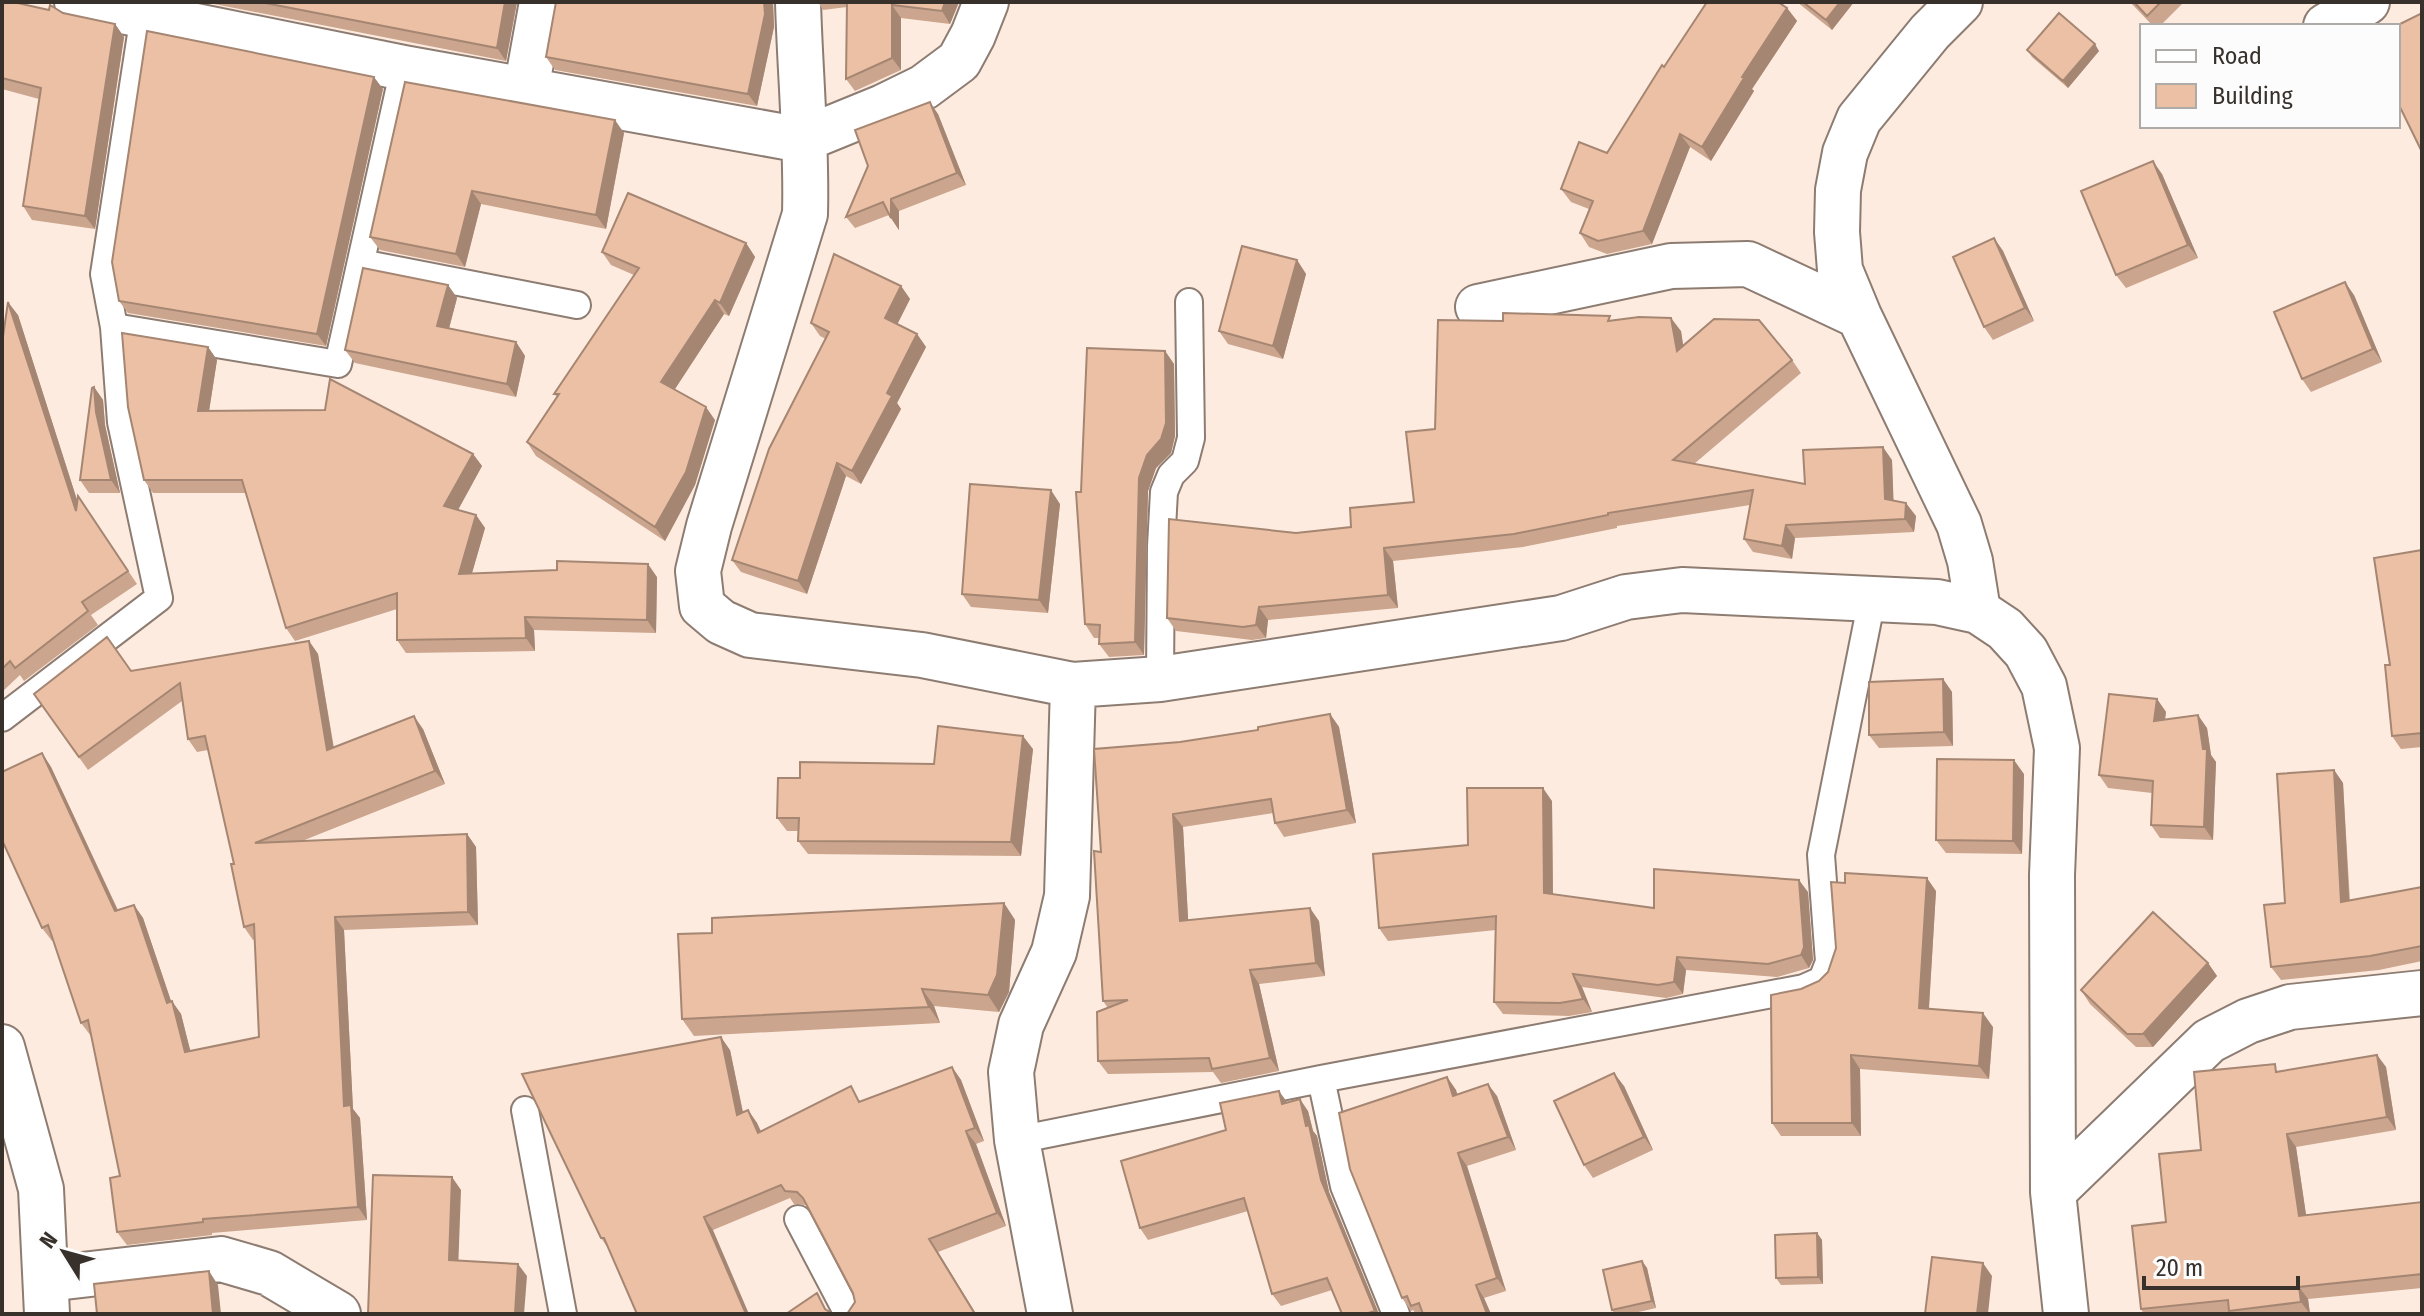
<svg xmlns="http://www.w3.org/2000/svg" width="2424" height="1316" font-family="'Fira Sans Condensed',sans-serif">
<style>
.lines{fill:none;stroke-linecap:round;stroke-linejoin:round}
.service-casing{stroke:#8d7c72;stroke-width:30}
.minor-casing{stroke:#8d7c72;stroke-width:48}
.primary-casing{stroke:#8d7c72;stroke-width:48}
.service{stroke:#fff;stroke-width:26}
.minor{stroke:#fff;stroke-width:44}
.primary{stroke:#fff;stroke-width:44}
.wall{fill:#cba58d}
.shaded-wall{fill:#a58673}
.building{fill:#ecc0a4;stroke:#a58673;stroke-width:2}
</style>
<rect width="100%" height="100%" fill="#feebdf"/>
<g class="lines">
<!-- service casing -->
<g class="service-casing">
<path id="service" d="M361,263L577,305
M114,327L338,364L404,68
M1160,679L1161,546L1164,492L1171,475L1185,461L1191,438L1189,302
M2,718L159,598L121,422L114,327L104,274L144,15
M1321,1079L1344,1186L1396,1314
M525,1110L563,1314
M1017,1140L1321,1079L1804,988L1822,980L1829,962L1821,855L1872,599
M798,1219L848,1314"/>
</g>
<!-- minor casing -->
<g class="minor-casing">
<path id="minor" d="M77,2L404,68L802,140L883,107L924,87L959,61L973,35L986,2
M798,2C800,73 807,144 805,214L709,526L698,571L702,606L721,622L750,635L922,655L1073,685L1160,679L1561,618L1626,597L1682,590L1937,602L1978,611L2005,629L2026,652L2044,686L2057,748L2052,875L2053,1192L2066,1314
M1960,2L1930,32L1859,119L1845,153L1838,190L1837,232L1840,270L1859,316L1959,524L1970,561L1978,611
M2326,26L2367,2
M526,90L542,2
M1478,307L1671,266L1748,264L1859,316
M2053,1192L2209,1041L2248,1021L2290,1007L2422,993
M47,1279L221,1259L269,1273L338,1314
M1050,1314L1017,1140L1011,1072L1021,1025L1054,952L1067,896L1073,685"/>
</g>
<!-- primary casing -->
<g class="primary-casing">
<path id="primary" d="M2,1047L41,1189L47,1314"/>
</g>
<!-- service -->
<use href="#service" class="service"/>
<!-- minor -->
<use href="#minor" class="minor"/>
<!-- primary -->
<use href="#primary" class="primary"/>
</g>
<!-- wall -->
<path class="wall" d="M2,2L115,24L124,37L95,229L32,220L23,206L39,99L2,89Z
M204,2H517L506,61Z
M773,2L774,27L757,106L555,70L546,57Z
M818,2H959L950,24L901,18V70L855,91L846,79L847,7L823,10Z
M1797,2H1854L1832,30Z
M2130,2H2184L2160,26H2153Z
M1787,8L1797,21L1752,89L1754,91L1711,161L1690,147L1652,244L1607,254L1589,247L1580,233L1589,209L1571,202L1561,189L1607,153L1664,67Z
M2027,50L2099,51L2068,88L2032,57Z
M405,82L624,133L606,229L481,204L465,267L380,250L370,237Z
M383,89L326,346L128,313L119,301Z
M938,114L966,185L899,211V230L889,215L855,228L846,217Z
M2162,174L2198,258L2126,288L2116,275Z
M1994,238L2003,251L2034,321L1993,340L1984,327Z
M746,243L755,257L729,316L724,314L675,389L715,420L695,485L665,541L536,456L527,442L557,397L554,394L634,275L611,265L602,252Z
M1297,260L1306,274L1283,359L1228,344L1219,331Z
M448,285L457,298L449,329L516,342L525,356L516,397L355,363L345,350Z
M901,286L910,299L897,324L917,334L926,347L897,403L901,409L861,484L846,476L807,594L741,572L732,560L826,339L820,336L811,323Z
M2354,295L2382,362L2311,392L2302,379Z
M18,315L77,500L78,496L137,584L91,615L98,625L24,681L20,675L2,692V330L3,335Z
M1503,321H1614L1681,331L1683,346L1792,360L1801,373L1694,464L1805,484L1892,460L1893,501L1916,516L1914,532L1795,538L1792,559L1753,552L1744,539L1750,505L1617,526V528L1523,547L1393,561L1398,608L1268,620L1266,638L1252,640L1176,631L1167,618L1296,533L1351,527L1414,502L1435,429Z
M208,347L217,360L209,411L473,454L482,466L458,510L476,515L485,528L472,573L657,577L656,633L534,630L535,651L406,653L397,640V609L295,641L286,628L246,493H153L144,480Z
M1165,351L1174,364L1175,436L1171,453L1156,468L1148,491L1144,655L1109,657L1099,644V638H1094L1085,624L1081,492Z
M94,387L103,400L105,425L120,493H89L80,480Z
M1060,504L1048,613L971,607L962,594Z
M2422,550V747L2401,749L2392,736L2390,665Z
M309,641L318,654L334,748L423,729L445,784L302,841L467,834L476,847L478,925L344,930L353,1109L360,1118L367,1220L212,1233V1235L127,1245L117,1232L120,1176L91,1036L81,1023L53,940L52,941L42,928V753L51,767L118,910L134,905L143,918L171,1001L181,1014L190,1051L259,1037L255,939L253,940L244,927L234,864L208,750L197,752L188,739L182,701L88,770L34,694L131,671Z
M1943,679L1952,692L1953,746L1879,748L1869,735Z
M2157,699L2166,712L2165,719L2207,728L2211,755L2216,762L2213,840L2160,838L2151,825L2152,793L2108,788L2099,775Z
M1330,714L1339,727L1356,823L1284,837L1275,823L1273,813L1183,827L1188,920L1319,921L1325,976L1259,984L1279,1071L1221,1083L1213,1072L1108,1074L1098,1061L1108,1008L1103,1001L1101,852L1180,742L1258,730Z
M1033,749L1021,856L808,854L798,841L799,831H787L777,818L800,778L934,764Z
M2334,770L2343,783L2350,901L2422,887V961L2379,970L2281,980L2271,967L2285,903Z
M2024,774L2022,854L1946,853L1936,840Z
M1552,801L1553,894L1654,908L1808,892L1813,960L1809,968L1777,977L1686,970L1683,994L1666,998L1582,987L1592,1012L1569,1016L1503,1014L1494,1002L1496,930L1388,941L1379,928L1468,845Z
M1936,891L1929,1009L1993,1027L1989,1079L1860,1069L1861,1136H1781L1772,1123L1801,989L1819,981Z
M1004,903L1015,920L1009,992L999,1012L934,1006L940,1023L694,1036L682,1019L712,933Z
M2208,963L2217,976L2153,1047H2136L2090,1004L2081,990Z
M730,1050L743,1112L748,1110L757,1123L761,1131L861,1101L952,1067L961,1080L984,1141L976,1144L1006,1226L938,1252L976,1314H847L855,1302L853,1293L807,1207L806,1205L794,1204L790,1198L713,1230L608,1248L601,1238Z
M2377,1055L2386,1067L2396,1130L2296,1147L2306,1215L2422,1202V1288L2308,1299L2310,1314H2144L2141,1309L2166,1222L2201,1150L2280,1071Z
M1447,1077L1456,1090L1457,1095L1497,1096L1516,1150L1467,1166L1506,1291L1484,1298L1491,1314H1416L1413,1310L1411,1311L1402,1298Z
M1624,1086L1653,1150L1593,1178L1584,1165Z
M1287,1103L1308,1111L1313,1131L1317,1136L1329,1192L1379,1314H1342L1332,1290L1281,1306L1272,1294L1248,1211L1148,1240L1140,1228L1226,1130Z
M1817,1233L1822,1240L1823,1284L1781,1285L1776,1278Z
M1642,1261L1647,1268L1656,1308L1630,1314H1615L1612,1310Z"/>
<!-- shaded-wall -->
<path class="shaded-wall" d="M505,2H517L506,61L497,48Z
M764,2H773L774,27L757,106L748,94Z
M945,2H959L950,24L942,11Z
M1840,2H1854L1832,30L1826,20Z
M892,5L901,18V70L892,58Z
M1787,8L1797,21L1752,89L1754,91L1711,161L1702,147L1742,77Z
M115,24L124,37L95,229L85,216Z
M2095,44L2099,51L2068,88L2063,81Z
M374,77L383,89L326,346L317,334Z
M930,102L938,114L966,185L957,173Z
M615,120L624,133L606,229L596,215Z
M1680,134L1690,147L1652,244L1643,231Z
M2153,161L2162,174L2198,258L2188,245Z
M472,191L481,204L465,267L456,254Z
M891,199L899,211V230L891,218Z
M1994,238L2003,251L2034,321L2025,308Z
M746,243L755,257L729,316L720,303Z
M1297,260L1306,274L1283,359L1273,346Z
M2345,282L2354,295L2382,362L2373,349Z
M448,285L457,298L446,339L437,326Z
M901,286L910,299L894,331L885,318Z
M715,300L724,314L671,395L661,382Z
M8,302L18,315L85,525L76,511Z
M1671,318L1681,331L1686,364L1677,351Z
M917,334L926,347L897,403L901,409L861,484L852,471L887,393Z
M516,342L525,356L516,397L507,384Z
M208,347L217,360L207,424L198,411Z
M1165,351L1174,364L1175,436L1171,453L1156,468L1148,491L1144,655L1135,642L1139,478Z
M94,387L103,400L105,425L120,493L111,480L96,412Z
M706,407L715,420L695,485L665,541L655,527Z
M1883,447L1892,460L1894,512L1885,499Z
M473,454L482,466L453,519L444,506Z
M837,463L846,476L807,594L798,581Z
M1051,490L1060,504L1048,613L1039,600Z
M1906,503L1916,516L1914,532L1905,519Z
M476,515L485,528L468,587L459,574Z
M1786,525L1795,538L1792,559L1782,546Z
M1384,548L1393,561L1398,608L1388,595Z
M648,564L657,577L656,633L647,620Z
M1259,607L1268,620L1266,638L1256,625Z
M525,617L534,630L535,651L526,638Z
M309,641L318,654L336,763L327,750Z
M1943,679L1952,692L1953,746L1944,732Z
M2157,699L2166,712L2163,734L2154,721Z
M1330,714L1339,727L1356,823L1347,810Z
M2198,715L2207,728L2211,755L2216,762L2213,840L2204,827L2203,749Z
M414,716L423,729L445,784L435,771Z
M1023,736L1033,749L1021,856L1011,842Z
M42,753L51,767L124,924L115,911Z
M2014,760L2024,774L2022,854L2013,841Z
M2334,770L2343,783L2350,916L2341,902Z
M1543,788L1552,801L1553,906L1544,893Z
M1173,814L1183,827L1189,935L1180,921Z
M467,834L476,847L478,925L468,912Z
M1927,878L1936,891L1928,1021L1919,1008Z
M1799,880L1808,892L1813,960L1809,968L1801,955Z
M1004,903L1015,920L1009,992L999,1012L988,995Z
M134,905L143,918L174,1010L172,1001L181,1014L194,1065L185,1052Z
M1310,908L1319,921L1325,976L1316,963Z
M335,917L344,930L353,1109L360,1118L367,1220L358,1207L344,1106Z
M1677,957L1686,970L1683,994L1674,982Z
M2208,963L2217,976L2153,1047L2143,1034Z
M1250,970L1259,984L1279,1071L1270,1058Z
M1573,974L1582,987L1592,1012L1583,999Z
M922,989L934,1006L940,1023L929,1007Z
M1983,1013L1993,1027L1989,1079L1979,1066Z
M721,1037L730,1050L746,1128L737,1115Z
M1851,1055L1860,1069L1861,1136L1852,1123Z
M2377,1055L2386,1067L2396,1130L2387,1117Z
M952,1067L961,1080L984,1141L975,1128Z
M1614,1073L1624,1086L1653,1150L1644,1137Z
M1447,1077L1456,1090L1462,1109L1453,1096Z
M1488,1084L1497,1096L1516,1150L1508,1137Z
M1279,1091L1287,1102L1290,1116L1282,1104Z
M1300,1099L1308,1111L1313,1131L1317,1136L1329,1192L1379,1314H1377L1375,1311L1321,1180Z
M748,1110L757,1123L767,1146L758,1133Z
M966,1131L976,1144L1006,1226L997,1213Z
M2287,1134L2296,1147L2308,1228L2299,1216Z
M1458,1153L1467,1166L1506,1291L1497,1278Z
M452,1177L461,1190L458,1272L449,1260Z
M704,1217L713,1230L749,1314H746Z
M1817,1233L1822,1240L1823,1284L1818,1277Z
M929,1239L938,1252L976,1314H975Z
M1642,1261L1647,1268L1656,1308L1652,1301Z
M1983,1263L1992,1276L1988,1314H1977Z
M518,1264L527,1276L524,1314H515Z
M209,1271L218,1285L221,1314H213Z
M1476,1285L1484,1298L1491,1314H1487Z
M2299,1287L2308,1299L2310,1314L2301,1302Z"/>
<!-- building -->
<path class="building" d="M2,2H13L49,10L50,5L63,13L115,24L85,216L23,206L41,88L2,78Z
M260,2H505L497,48Z
M556,2H764L765,14L748,94L546,57Z
M847,2H945L942,11L892,5V58L846,79Z
M1707,2H1778L1787,8L1742,77L1744,78L1702,147L1680,134L1643,231L1598,241L1580,233L1593,201L1561,189L1579,142L1607,153L1662,65L1664,67Z
M1803,2H1840L1826,20Z
M2134,2H2161L2147,16Z
M2059,13L2095,44L2063,81L2027,50Z
M2422,13V152L2398,103V26H2396Z
M147,31L374,77L317,334L119,301L112,262Z
M405,82L615,120L596,215L472,191L456,254L370,237Z
M930,102L957,173L891,199V218L883,202L846,217L868,166L855,130Z
M2153,161L2188,245L2116,275L2081,191Z
M628,193L746,243L720,303L715,300L661,382L706,407L686,472L655,527L527,442L559,394H554L639,268L602,252Z
M1994,238L2025,308L1984,327L1953,257Z
M1242,246L1297,260L1273,346L1219,331Z
M834,254L901,286L885,318L917,334L887,393L892,396L852,471L837,463L798,581L732,560L769,449L829,332L811,323Z
M363,268L448,285L437,326L516,342L507,384L345,350Z
M2345,282L2373,349L2302,379L2274,312Z
M8,302L76,511L78,496L128,571L82,602L88,611L15,668L10,661L2,669V343Z
M1503,313L1610,316L1608,321L1639,317L1671,318L1677,351L1714,319L1759,320L1792,360L1673,460L1805,484L1803,450L1883,447L1885,499L1906,503L1905,519L1786,525L1782,546L1744,539L1753,490L1608,513V515L1514,534L1384,548L1388,595L1259,607L1256,625L1243,627L1167,618L1169,519L1296,533L1351,527L1350,508L1414,502L1406,432L1435,429L1438,320L1503,321Z
M122,333L208,347L198,411L325,410L330,379L473,454L444,506L476,515L459,574L557,570V561L648,564L647,620L525,617L526,638L397,640V593L286,628L242,480H144L128,407Z
M1087,348L1165,351L1166,423L1161,439L1147,455L1139,478L1135,642L1099,644L1100,625L1085,624L1076,492H1081Z
M94,387L96,412L111,480H80L92,388Z
M970,484L1051,490L1039,600L962,594Z
M2422,550V733L2392,736L2385,665H2390L2374,558Z
M107,637L131,671L309,641L327,750L414,716L435,771L255,843L467,834L468,912L335,917L344,1106L351,1105L358,1207L203,1219V1222L117,1232L110,1178L120,1176L88,1020L81,1023L48,925L42,928L2,840V772L42,753L115,911L134,905L167,1003L172,1001L185,1052L259,1037L254,924L244,927L231,864H234L205,736L188,739L180,683L79,757L34,694Z
M1943,679L1944,732L1869,735V682Z
M2109,694L2157,699L2154,721L2198,715L2203,749H2207L2204,827L2151,825L2153,781L2099,775Z
M1330,714L1347,810L1275,823L1271,799L1173,814L1180,921L1310,908L1316,963L1250,970L1270,1058L1212,1069L1209,1058L1098,1061L1097,1012L1128,1000L1103,1001L1094,851L1101,852L1094,749L1180,742L1258,730V727Z
M938,726L1023,736L1011,842L798,841L799,818H777L778,778H800V762L934,764Z
M1937,759L2014,760L2013,841L1936,840Z
M2334,770L2341,902L2422,887V946L2370,956L2271,967L2264,905L2285,903L2277,774Z
M1467,788H1543L1544,893L1654,908V869L1799,880L1804,947L1801,955L1768,964L1677,957L1674,982L1658,985L1573,974L1583,999L1560,1003L1494,1002L1496,916L1379,928L1373,854L1468,845Z
M1845,873L1927,878L1919,1008L1983,1013L1979,1066L1851,1055L1852,1123H1772L1771,995L1801,989L1819,981L1828,972L1836,948L1831,882L1845,883Z
M1004,903L997,975L988,995L922,989L929,1007L682,1019L678,934L712,933V918Z
M2153,912L2208,963L2143,1034H2127L2081,990Z
M721,1037L737,1115L748,1110L758,1133L851,1086L859,1102L952,1067L975,1128L966,1131L997,1213L929,1239L975,1314H847L855,1302L853,1293L803,1198L797,1192L785,1191L781,1185L704,1217L746,1314H637L604,1238H601L522,1074Z
M2377,1055L2387,1117L2287,1134L2299,1216L2422,1202V1274L2299,1287L2301,1302L2229,1311L2228,1300L2141,1309L2132,1226L2166,1222L2159,1154L2201,1150L2194,1072L2275,1064L2276,1072Z
M1614,1073L1644,1137L1584,1165L1554,1101Z
M1447,1077L1453,1096L1488,1084L1508,1137L1458,1153L1497,1278L1476,1285L1487,1314H1423L1419,1303L1411,1306L1407,1296L1402,1298L1350,1169L1339,1113Z
M1279,1091L1282,1104L1300,1099L1306,1126L1309,1125L1321,1180L1375,1311L1365,1314H1342L1327,1278L1272,1294L1244,1198L1140,1228L1121,1161L1226,1130L1220,1103Z
M373,1175L452,1177L449,1260L518,1264L515,1314H368Z
M1817,1233L1818,1277L1776,1278L1775,1235Z
M1932,1257L1983,1263L1977,1314H1925Z
M1642,1261L1652,1301L1612,1310L1603,1270Z
M209,1271L213,1314H97L94,1284Z
M817,1293L825,1309L833,1314H786Z"/>
<!-- border -->
<rect width="2424" height="1316" fill="none" stroke="#37302b" stroke-width="8"/>
<!-- legend -->
<rect x="2140" y="24" width="260" height="104" fill="#fcfcfc" stroke="#adaaa8" stroke-width="2"/>
<rect x="2156" y="50" width="40" height="12" fill="#ffffff" stroke="#adaaa8" stroke-width="2"/>
<text x="2212" y="64" font-size="24" fill="#37302b">Road</text>
<rect x="2156" y="84" width="40" height="24" fill="#ecc0a4" stroke="#adaaa8" stroke-width="2"/>
<text x="2212" y="104" font-size="24" fill="#37302b">Building</text>
<!-- north arrow -->
<g transform="translate(64 1252) rotate(307)" stroke="#fcfcfc" stroke-width="6" paint-order="stroke">
<path d="M0-6L14 30L0 20L-14 30Z" fill="#37302b"/>
<text y="-12" font-size="22" font-weight="bold" text-anchor="middle" fill="#37302b">N</text>
</g>
<!-- scale -->
<path d="M2144 1276v12h154v-12" fill="none" stroke="#37302b" stroke-width="4"/>
<text x="2156" y="1276" font-size="24" fill="#37302b" stroke="#fcfcfc" stroke-width="6" paint-order="stroke">20 m</text>
</svg>
